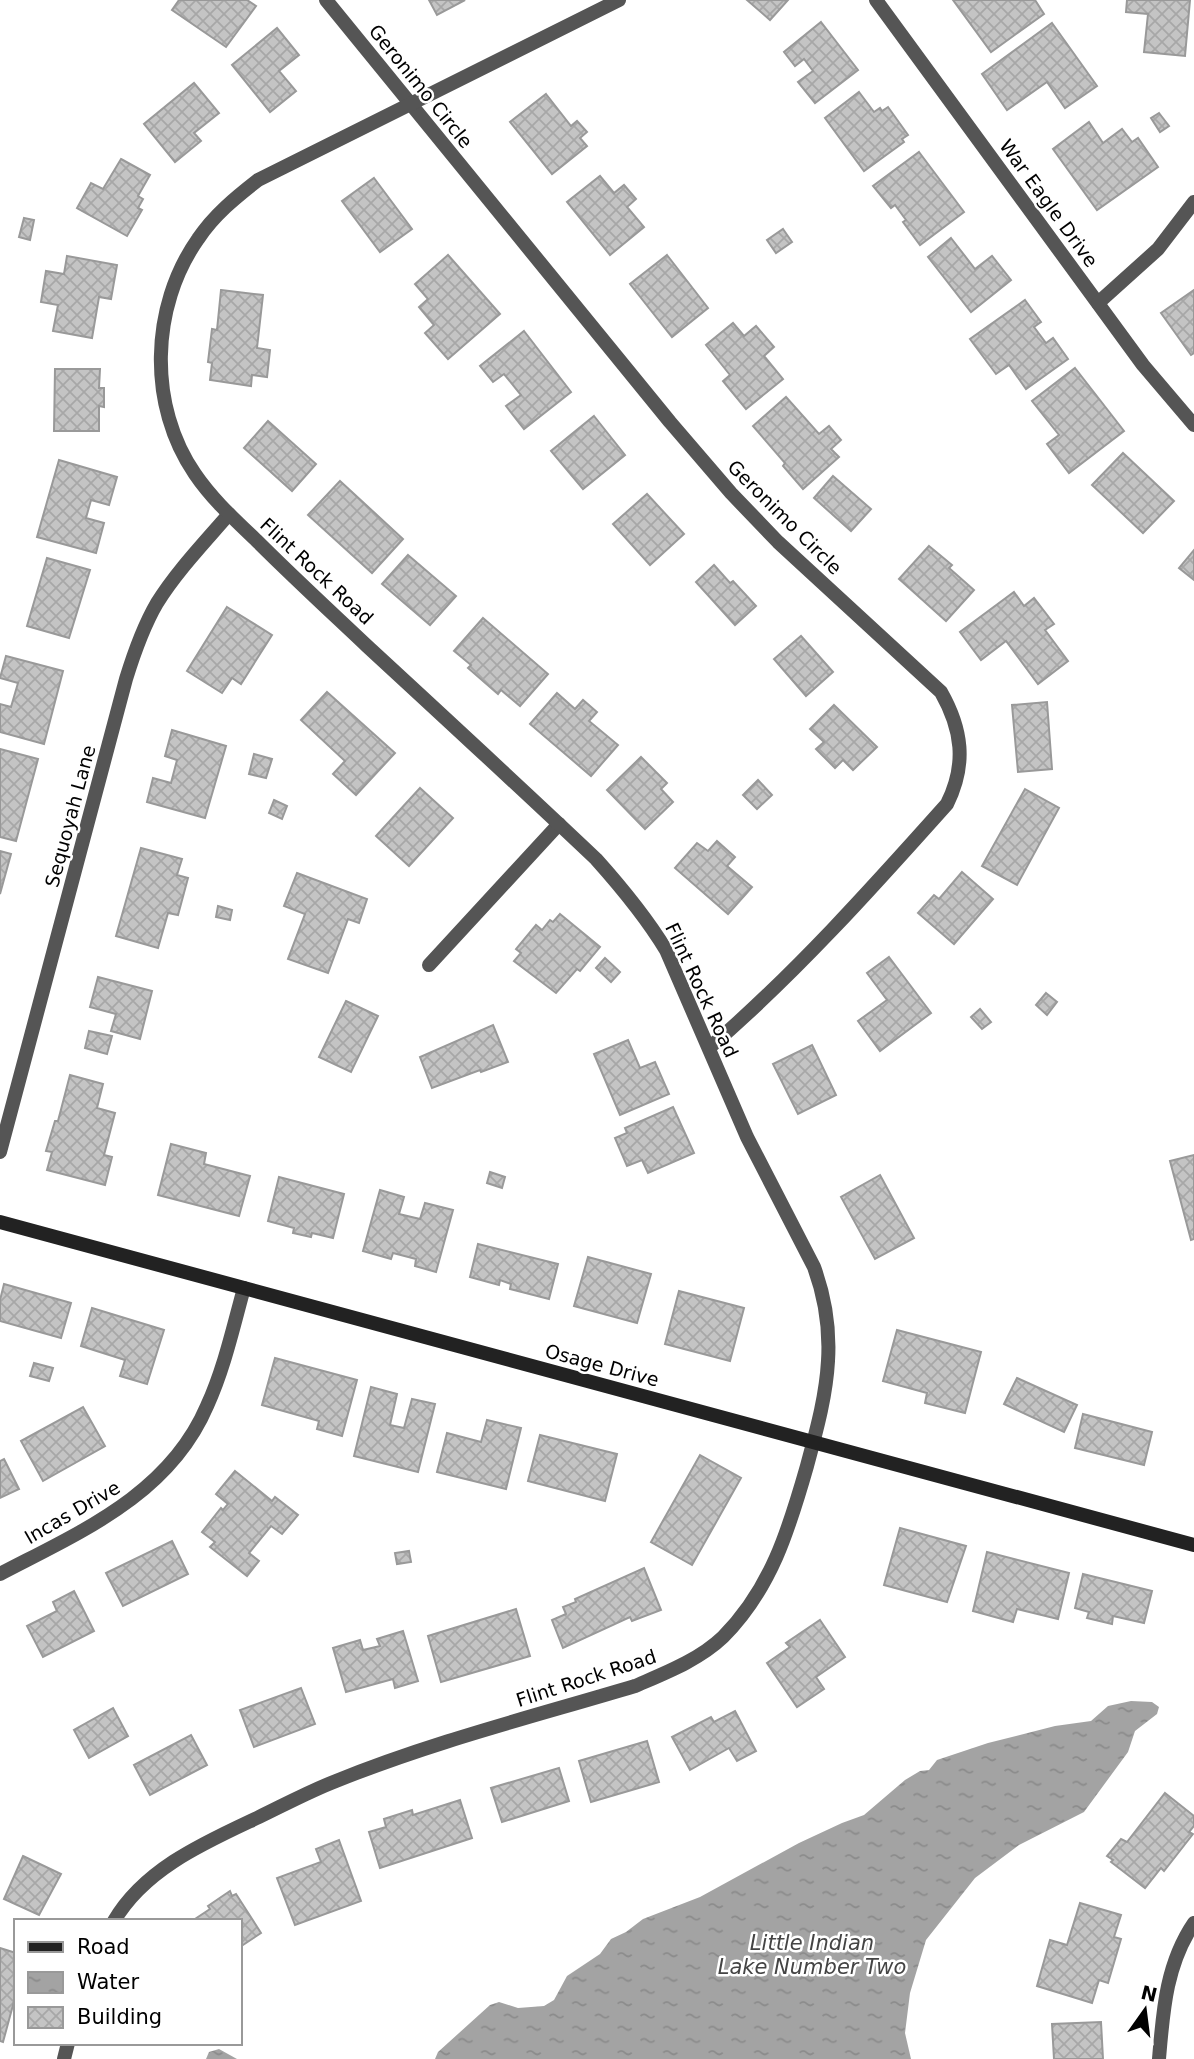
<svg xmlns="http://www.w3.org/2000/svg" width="1194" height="2059" font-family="'DejaVu Sans',sans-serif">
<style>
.water{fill:url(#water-ripples)}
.building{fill:url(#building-cross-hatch);stroke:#999;stroke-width:2}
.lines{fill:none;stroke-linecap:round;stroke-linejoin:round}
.street{stroke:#555;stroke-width:14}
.secondary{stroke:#222;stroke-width:14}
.labels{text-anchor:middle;stroke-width:5;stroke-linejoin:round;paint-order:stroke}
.street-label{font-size:19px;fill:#000;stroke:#fff}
.water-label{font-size:21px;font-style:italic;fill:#444;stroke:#fff}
</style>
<defs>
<pattern id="water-ripples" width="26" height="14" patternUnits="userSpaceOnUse" patternTransform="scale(1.75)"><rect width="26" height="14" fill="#a3a3a3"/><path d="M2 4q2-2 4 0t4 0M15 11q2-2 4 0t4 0" fill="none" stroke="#8b8b8b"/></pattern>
<pattern id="building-cross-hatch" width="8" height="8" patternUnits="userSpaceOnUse" patternTransform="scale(1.75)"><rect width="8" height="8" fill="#c4c4c4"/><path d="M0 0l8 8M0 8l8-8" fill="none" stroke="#a7a7a7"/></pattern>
</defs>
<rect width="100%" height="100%" fill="#fff"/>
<g class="water">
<path d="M1131,1701L1152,1702L1159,1707L1157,1714L1135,1731L1128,1752L1084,1812L1019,1845L975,1878L926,1940L910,1993L905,2033L911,2059H435L438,2052L490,2005L499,2002L518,2008L544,2006L554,2000L567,1976L600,1954L611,1939L626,1932L643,1919L700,1897L799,1843L842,1823L864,1815L905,1780L920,1771L929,1770L937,1760L988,1743L1055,1726L1091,1721L1108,1706Z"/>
<path d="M219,2049L237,2059H206L209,2052Z"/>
</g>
<g class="building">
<path d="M179,0H247L256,6L226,47L172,10Z"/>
<path d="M429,0H465L437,15Z"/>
<path d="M747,0H788L770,20Z"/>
<path d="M953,0H1035L1044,14L991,52Z"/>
<path d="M1127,0H1190L1185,56L1144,52L1148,14L1126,12Z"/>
<path d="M821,22L858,70L815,103L798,82L813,71L804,59L795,66L784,52Z"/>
<path d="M1052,23L1097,86L1065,108L1047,82L1007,110L982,74Z"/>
<path d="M277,28L299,55L279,71L296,91L270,112L232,65Z"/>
<path d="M194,83L219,113L194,133L201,141L175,162L144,124Z"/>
<path d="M859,92L874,112L880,108L882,111L888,107L908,135L902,139L904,142L864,171L825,118Z"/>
<path d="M546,94L571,126L577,121L587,132L580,138L587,146L552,174L510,122Z"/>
<path d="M1159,113L1169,126L1160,132L1151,118Z"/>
<path d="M1089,122L1103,143L1122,129L1132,142L1138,138L1158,167L1097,210L1053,149Z"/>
<path d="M919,152L964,212L920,245L903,222L906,220L895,205L891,208L873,186Z"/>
<path d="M121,159L150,175L138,196L143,199L138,208L142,210L127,236L77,208L91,183L103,189Z"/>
<path d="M600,176L614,193L624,185L636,199L627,207L644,227L610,255L567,202Z"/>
<path d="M374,178L412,229L380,252L342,201Z"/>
<path d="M24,218L34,220L30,240L19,237Z"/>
<path d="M783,229L792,242L776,253L767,240Z"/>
<path d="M951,238L975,269L992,256L1011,280L971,312L928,257Z"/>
<path d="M448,255L500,314L448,359L425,333L434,325L419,307L428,299L415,284Z"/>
<path d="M667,255L708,308L672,337L630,284Z"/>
<path d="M67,256L117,265L111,299L99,297L92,338L53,331L58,305L41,302L46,271L64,274Z"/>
<path d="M221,290L263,295L257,348L270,350L267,377L252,375L251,386L210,380L212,363L208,362L212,329L217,330Z"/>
<path d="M1194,290V353L1191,355L1161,313Z"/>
<path d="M1025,300L1041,322L1034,327L1046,343L1053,338L1068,359L1026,389L1009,365L996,374L970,339Z"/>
<path d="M733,323L744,336L756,326L774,347L764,356L783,379L746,409L723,381L730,375L706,345Z"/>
<path d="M524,331L571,392L524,429L506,406L521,395L504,374L493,382L480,366Z"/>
<path d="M1075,368L1124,431L1069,473L1047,444L1059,435L1032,401Z"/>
<path d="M55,369H100L99,388H104V407L99,406V431H54Z"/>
<path d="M786,397L819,434L829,426L841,440L831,449L839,457L803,489L783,466L785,463L753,426Z"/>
<path d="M594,416L625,455L583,489L551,451Z"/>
<path d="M268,421L316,464L292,491L244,448Z"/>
<path d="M1123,453L1174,501L1143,533L1092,485Z"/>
<path d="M59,460L117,477L109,505L91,500L86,518L104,523L96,553L37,537Z"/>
<path d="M833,476L871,509L851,531L814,498Z"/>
<path d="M340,481L403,539L372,573L308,515Z"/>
<path d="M647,494L684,534L650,565L613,524Z"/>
<path d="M929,546L952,565L949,568L974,590L946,621L899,579Z"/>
<path d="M1194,550V580L1179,568Z"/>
<path d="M408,555L456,596L430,625L382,584Z"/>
<path d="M47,558L90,570L69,638L27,626Z"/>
<path d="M714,565L730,583L733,581L756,606L735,625L696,582Z"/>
<path d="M1014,592L1024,606L1034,598L1054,624L1045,630L1068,661L1038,684L1006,641L981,660L960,632Z"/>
<path d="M227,607L272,635L241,684L232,678L222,693L187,671Z"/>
<path d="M483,618L548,674L520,706L501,690L498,694L468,668L471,665L454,651Z"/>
<path d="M801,636L833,672L806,696L774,659Z"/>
<path d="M6,656L63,671L44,744L0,732V704L11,707L18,683L0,678Z"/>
<path d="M327,692L395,753L356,795L333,774L345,761L301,720Z"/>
<path d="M557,693L575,709L583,700L597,712L589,721L618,745L591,776L530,724Z"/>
<path d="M1047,702L1052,769L1018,772L1012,705Z"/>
<path d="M834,705L877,747L853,770L843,760L835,768L816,749L824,742L810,729Z"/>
<path d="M172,730L226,746L205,818L147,802L153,778L171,783L177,760L165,756Z"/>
<path d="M0,749L38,759L16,841L0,837Z"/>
<path d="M254,754L272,759L266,778L249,774Z"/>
<path d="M641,757L667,783L661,789L673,802L645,829L607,790Z"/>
<path d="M758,780L772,795L757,809L743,795Z"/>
<path d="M420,788L453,818L409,866L376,836Z"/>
<path d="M1025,789L1059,808L1017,885L982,866Z"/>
<path d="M274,800L287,806L282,819L269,813Z"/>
<path d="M717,841L735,857L727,866L752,887L728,914L675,868L697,843L708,851Z"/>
<path d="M141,848L182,859L177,875L188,878L178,915L168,913L158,948L116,936Z"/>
<path d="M0,851L11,854L0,894Z"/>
<path d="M962,872L993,899L954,944L918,913L934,895L939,899Z"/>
<path d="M297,873L367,899L359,923L348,919L328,973L288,959L305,914L284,906Z"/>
<path d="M218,906L232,910L230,920L216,917Z"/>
<path d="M560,914L600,947L580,971L577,969L556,993L514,961L521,953L516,949L536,925L542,930L550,920L553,922Z"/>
<path d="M889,957L931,1013L880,1051L858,1021L887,1000L867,973Z"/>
<path d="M605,958L620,972L611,982L596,968Z"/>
<path d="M98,977L152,991L140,1039L111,1031L116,1014L90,1007Z"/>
<path d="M1046,993L1057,1002L1047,1015L1036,1005Z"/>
<path d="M346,1001L378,1016L351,1072L319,1057Z"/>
<path d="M980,1009L991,1022L982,1029L971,1017Z"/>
<path d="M493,1025L508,1062L481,1072L480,1070L432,1088L420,1057Z"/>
<path d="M89,1031L112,1036L107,1054L85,1048Z"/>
<path d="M628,1040L640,1068L655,1062L669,1094L620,1115L594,1054Z"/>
<path d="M812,1045L836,1095L798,1114L773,1064Z"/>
<path d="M70,1075L103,1084L97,1108L115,1113L104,1155L112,1157L105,1185L47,1170L52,1152L46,1151L55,1121H58Z"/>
<path d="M673,1107L694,1153L648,1173L642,1160L627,1166L615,1138L627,1133L625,1128Z"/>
<path d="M171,1144L206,1153L204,1164L250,1176L239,1216L158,1195Z"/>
<path d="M1194,1155V1239L1191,1240L1170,1161Z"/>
<path d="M490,1172L505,1177L502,1188L487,1183Z"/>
<path d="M880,1175L914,1238L875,1259L841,1197Z"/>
<path d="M279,1177L344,1194L333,1238L312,1233L311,1237L293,1233L294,1228L268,1221Z"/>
<path d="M380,1190L404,1197L399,1214L420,1219L425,1203L453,1210L436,1272L415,1266L416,1259L393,1253L391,1259L363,1251Z"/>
<path d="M478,1244L558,1264L549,1299L510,1289L511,1284L500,1280L499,1285L470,1277Z"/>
<path d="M588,1257L651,1274L637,1323L574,1306Z"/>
<path d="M4,1284L71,1303L61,1338L0,1321V1300Z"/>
<path d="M679,1291L744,1308L730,1361L665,1344Z"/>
<path d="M92,1308L164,1330L147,1384L120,1376L125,1360L81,1346Z"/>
<path d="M897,1330L981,1352L965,1413L925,1403L927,1393L883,1381Z"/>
<path d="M275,1358L357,1380L342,1436L317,1429L319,1421L262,1405Z"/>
<path d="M34,1363L53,1368L49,1381L30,1376Z"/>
<path d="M1017,1378L1077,1405L1064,1432L1004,1404Z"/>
<path d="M371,1387L397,1394L390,1425L404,1428L412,1399L435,1404L418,1472L354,1456Z"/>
<path d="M83,1407L105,1446L43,1481L21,1441Z"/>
<path d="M1083,1414L1152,1432L1144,1465L1075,1448Z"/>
<path d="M487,1420L521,1428L506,1489L437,1472L447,1433L481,1442Z"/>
<path d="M540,1435L617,1454L605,1501L528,1481Z"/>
<path d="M700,1455L741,1478L692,1565L651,1542Z"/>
<path d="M4,1459L19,1489L0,1498V1461Z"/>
<path d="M235,1471L272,1501L275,1497L298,1515L282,1534L271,1526L249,1553L259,1561L247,1576L210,1547L215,1542L202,1532L221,1508L223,1510L228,1504L216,1494Z"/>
<path d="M900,1528L966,1546L947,1602L884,1585Z"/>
<path d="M172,1541L188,1574L123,1606L106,1573Z"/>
<path d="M409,1551L411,1562L397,1564L395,1553Z"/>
<path d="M987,1552L1069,1573L1058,1619L1017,1609L1013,1622L973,1611Z"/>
<path d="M644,1568L661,1610L632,1621L630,1617L563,1648L552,1620L566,1614L563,1607L576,1602L575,1599Z"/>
<path d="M1083,1574L1152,1591L1144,1623L1113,1616L1112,1624L1087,1618L1089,1612L1075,1608Z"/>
<path d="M74,1591L94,1631L43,1657L27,1626L57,1611L53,1602Z"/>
<path d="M516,1609L530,1656L441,1682L428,1636Z"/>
<path d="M820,1620L845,1657L816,1677L824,1689L797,1707L767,1663L790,1647L786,1643Z"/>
<path d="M403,1631L418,1681L395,1688L393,1679L346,1692L333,1648L360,1640L363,1650L380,1646L377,1639Z"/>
<path d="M301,1688L315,1724L254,1747L240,1710Z"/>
<path d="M113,1708L128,1736L89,1758L74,1730Z"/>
<path d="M735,1711L756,1751L737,1761L729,1748L690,1770L672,1737L711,1717L714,1722Z"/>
<path d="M191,1735L207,1765L150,1795L134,1765Z"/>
<path d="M647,1741L659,1782L591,1802L579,1761Z"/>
<path d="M559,1768L569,1801L502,1822L491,1788Z"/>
<path d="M1165,1793L1194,1816V1826L1189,1832L1193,1834L1164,1871L1161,1868L1145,1888L1111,1862L1113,1860L1107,1856L1121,1839L1127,1842Z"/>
<path d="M460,1800L472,1838L380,1868L369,1832L386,1827L384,1819L412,1810L413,1815Z"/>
<path d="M339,1840L361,1901L295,1925L277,1878L321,1862L316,1849Z"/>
<path d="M23,1856L61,1874L39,1915L4,1899Z"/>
<path d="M230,1891L232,1896L236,1894L261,1933L240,1947V1921H192L210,1909L208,1906Z"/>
<path d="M1080,1903L1121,1915L1114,1937L1121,1939L1108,1983L1099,1980L1092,2003L1037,1986L1050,1940L1067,1945Z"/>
<path d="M0,1948L16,1953V1994L3,2042L0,2041Z"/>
<path d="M1101,2022L1103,2059H1054L1052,2024Z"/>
</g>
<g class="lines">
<g class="street">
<path d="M326,0L670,422L731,493L778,542L941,692C962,729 967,764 947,804C872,888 795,974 709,1048"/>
<path d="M876,0L1143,365L1194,425"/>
<path d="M1098,303L1158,249L1194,202"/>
<path d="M429,965L559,824"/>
<path d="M0,1152L126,679C134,653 143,627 157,603C177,571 204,543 229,514"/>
<path d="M0,1574C80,1532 169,1495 207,1406C224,1369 233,1328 244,1288"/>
<path d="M114,1921C145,1868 206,1842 259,1817C284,1805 310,1791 336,1781C432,1742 535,1716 635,1686C665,1673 699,1660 723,1637C771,1589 789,1529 807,1466C816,1432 826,1397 828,1361C830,1329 825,1297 814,1267L747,1137L666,950C646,917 622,888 596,859C520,787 444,717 367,646C330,611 292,576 256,540C234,519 212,499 195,474C148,406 150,307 198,239C214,215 235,198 258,180L619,0"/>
<path d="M64,2059L68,2043"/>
<path d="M1159,2059C1163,2011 1166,1964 1194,1923"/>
</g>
<path class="secondary" d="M0,1222L1194,1545"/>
</g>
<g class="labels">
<g class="street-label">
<text transform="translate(421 86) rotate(51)" y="7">Geronimo Circle</text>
<text transform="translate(1049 203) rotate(54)" y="7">War Eagle Drive</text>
<text transform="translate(785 517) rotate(45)" y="7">Geronimo Circle</text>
<text transform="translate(317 571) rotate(43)" y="7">Flint Rock Road</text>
<text transform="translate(70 816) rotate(-75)" y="7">Sequoyah Lane</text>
<text transform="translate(702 990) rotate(65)" y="7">Flint Rock Road</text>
<text transform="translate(602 1365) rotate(15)" y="7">Osage Drive</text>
<text transform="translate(72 1512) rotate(-30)" y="7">Incas Drive</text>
<text transform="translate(586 1678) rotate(-18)" y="7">Flint Rock Road</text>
</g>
<g class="water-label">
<text x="812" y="1950">Little Indian<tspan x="812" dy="24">Lake Number Two</tspan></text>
</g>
</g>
<rect x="14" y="1919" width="228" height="126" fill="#ffffff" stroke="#999999" stroke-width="2"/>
<rect x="28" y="1942" width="35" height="10" fill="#222222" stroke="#999999" stroke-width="2"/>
<text x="77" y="1954" font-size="21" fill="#000000">Road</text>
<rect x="28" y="1972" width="35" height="21" fill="url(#water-ripples)" stroke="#999999" stroke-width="2"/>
<text x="77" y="1989" font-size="21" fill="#000000">Water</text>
<rect x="28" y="2007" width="35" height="21" fill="url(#building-cross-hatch)" stroke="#999999" stroke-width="2"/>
<text x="77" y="2024" font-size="21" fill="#000000">Building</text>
<g transform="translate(1145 2010) rotate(14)" stroke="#ffffff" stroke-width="5" paint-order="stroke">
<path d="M0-5L12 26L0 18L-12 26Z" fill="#000000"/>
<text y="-10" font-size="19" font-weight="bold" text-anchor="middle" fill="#000000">N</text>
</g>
</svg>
